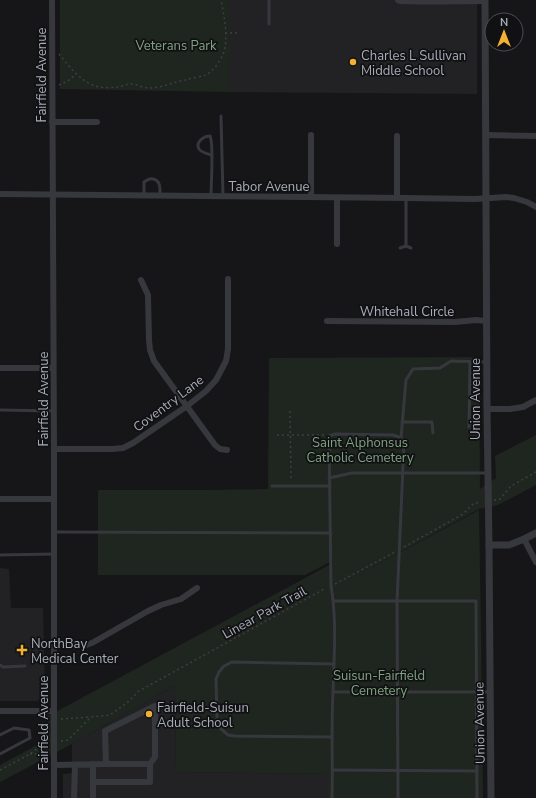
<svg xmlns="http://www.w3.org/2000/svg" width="536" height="798" font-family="'Nunito Sans',sans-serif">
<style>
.built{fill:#222225}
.green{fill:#1e261f}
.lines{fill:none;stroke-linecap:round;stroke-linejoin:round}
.path{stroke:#3d3f44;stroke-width:1.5;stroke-dasharray:2 3;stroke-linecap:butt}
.service{stroke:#37383d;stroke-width:3}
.minor{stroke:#37383d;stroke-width:6}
.tertiary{stroke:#37383d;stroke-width:7}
.poi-dot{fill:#f2b134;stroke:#111113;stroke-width:1.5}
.labels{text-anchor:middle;stroke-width:3.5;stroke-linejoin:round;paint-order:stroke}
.park-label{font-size:13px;fill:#7fa381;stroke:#111113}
.poi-label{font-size:13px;fill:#a8adb8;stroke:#111113;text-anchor:start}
.street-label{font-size:13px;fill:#a8adb8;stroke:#111113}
</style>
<rect width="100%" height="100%" fill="#161618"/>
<g class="built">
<path d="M229,0H477V94L229,92Z"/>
<path d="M0,568L9,569L11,608H43L45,692L38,701H0Z"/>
<path d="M175,685L176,772L328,774V798H63V774L72,773V744Z"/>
</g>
<g class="green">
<path d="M60,0H229V92L60,89Z"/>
<path d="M479,357L480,489L496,478L495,456L536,435V485L498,505L479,509L358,575L479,510L482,697L483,798H328V774L176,772L175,685L72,744L0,782V765L48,739V716L333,563L332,561L305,575H98V490H202L268,489L269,358Z"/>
</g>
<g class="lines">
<g class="path">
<path d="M225,33H237"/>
<path d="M59,54C69,66 79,80 95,86C102,88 112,88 119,87C122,86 125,85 128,84C135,83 142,88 149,88C162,88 173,82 185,80C191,78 200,77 206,75C213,71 220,62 223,54C229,42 224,14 221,0"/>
<path d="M59,85L68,81L76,74"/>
<path d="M290,411L291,481"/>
<path d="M277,435H325"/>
<path d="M494,500L500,499L511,486L536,472"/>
<path d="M404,547L463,514L473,504L480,502"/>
<path d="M335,584L395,552"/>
<path d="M61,719L91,717"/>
<path d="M61,741L68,740L91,717L110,715L127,703L139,691L326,588"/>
<path d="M30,754H47"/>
<path d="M0,770L30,754L47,741"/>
</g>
<g class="service">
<path d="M269,24V0"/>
<path d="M221,116L223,197"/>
<path d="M144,196V182C147,180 150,178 153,179C161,180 160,190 160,196"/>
<path d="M211,196C211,184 214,144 210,136C204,136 195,142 199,149C201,152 208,154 211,155"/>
<path d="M406,198V246L411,248"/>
<path d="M400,248L406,246"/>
<path d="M0,410L54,411"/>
<path d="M402,422H432L433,433"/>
<path d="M469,427L470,362"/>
<path d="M401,438L406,380L413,369L440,368L451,361L487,362"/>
<path d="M329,478L352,473H488"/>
<path d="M272,486H330"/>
<path d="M54,532L331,533"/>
<path d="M0,555L54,554"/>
<path d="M334,601H476L477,798"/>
<path d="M0,665L3,667L25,666"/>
<path d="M333,692H490"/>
<path d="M0,735L14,728L29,730L30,738L0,754"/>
<path d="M331,737L235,736L228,735L220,728L217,719L216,679L219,672L224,666L232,662L334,664"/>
<path d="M333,770L477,771"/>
<path d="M332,798C333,763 331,728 333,693C334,659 337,620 331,586L329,436L335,434L393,435L401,438L404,443L397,602L398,798"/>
</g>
<g class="minor">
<path d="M52,0L54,449V798"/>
<path d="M398,0L400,1C428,2 456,1 485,1"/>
<path d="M52,122H97"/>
<path d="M486,135L536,136"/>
<path d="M397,136V198"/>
<path d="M0,194L406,198L475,199L506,197L514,198L527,202L536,207"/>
<path d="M311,197V135"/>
<path d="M337,198V244"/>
<path d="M141,280L148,295L149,340L150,350L154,361L215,445L220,449L227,450"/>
<path d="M327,321L455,322L476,320L486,321"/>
<path d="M0,368H53"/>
<path d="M487,409H510L523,407L536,400"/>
<path d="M54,449H112L123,448L133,443L187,406L206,391L216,380L226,361L228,349V279"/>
<path d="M0,499H54"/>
<path d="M524,539L536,562"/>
<path d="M54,644L86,645L92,643L148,611L161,605L181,599L197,588"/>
<path d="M0,711H54"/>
<path d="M106,764H150"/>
<path d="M54,765L106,764L105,731L155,706V757L150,764V782H93V764"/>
<path d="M74,798L75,765"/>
<path d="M93,798V782"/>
</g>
<g class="tertiary">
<path d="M485,0L487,409L489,545L491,798"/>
<path d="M489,545H509L524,539L536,533"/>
</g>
</g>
<g class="poi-dot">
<circle cx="353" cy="62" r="4"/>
<path d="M20 644h4v4h4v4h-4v4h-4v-4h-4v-4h4z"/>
<circle cx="149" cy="714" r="4"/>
</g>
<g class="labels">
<g class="park-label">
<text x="176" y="50">Veterans Park</text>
<text x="360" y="447">Saint Alphonsus<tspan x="360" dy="15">Catholic Cemetery</tspan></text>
<text x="379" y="680">Suisun-Fairfield<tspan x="379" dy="15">Cemetery</tspan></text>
</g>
<g class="poi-label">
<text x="361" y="60">Charles L Sullivan<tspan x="361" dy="15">Middle School</tspan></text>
<text x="31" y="648">NorthBay<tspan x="31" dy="15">Medical Center</tspan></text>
<text x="157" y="712">Fairfield-Suisun<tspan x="157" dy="15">Adult School</tspan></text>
</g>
<g class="street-label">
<text transform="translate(41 75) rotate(-90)" y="5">Fairfield Avenue</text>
<text x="269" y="191">Tabor Avenue</text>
<text x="407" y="316">Whitehall Circle</text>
<text transform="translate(43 399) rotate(-90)" y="5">Fairfield Avenue</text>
<text transform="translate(475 399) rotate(-90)" y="5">Union Avenue</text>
<text transform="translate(168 403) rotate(-37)" y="5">Coventry Lane</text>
<text transform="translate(264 612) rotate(-29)" y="5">Linear Park Trail</text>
<text transform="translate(43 723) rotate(-90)" y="5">Fairfield Avenue</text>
<text transform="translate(479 723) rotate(-91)" y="5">Union Avenue</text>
</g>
</g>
<g transform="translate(504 32)"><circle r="19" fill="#111113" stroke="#4d4f55"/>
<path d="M0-3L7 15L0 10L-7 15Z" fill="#f2b134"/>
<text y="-6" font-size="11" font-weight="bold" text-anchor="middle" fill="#a8adb8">N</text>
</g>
</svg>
